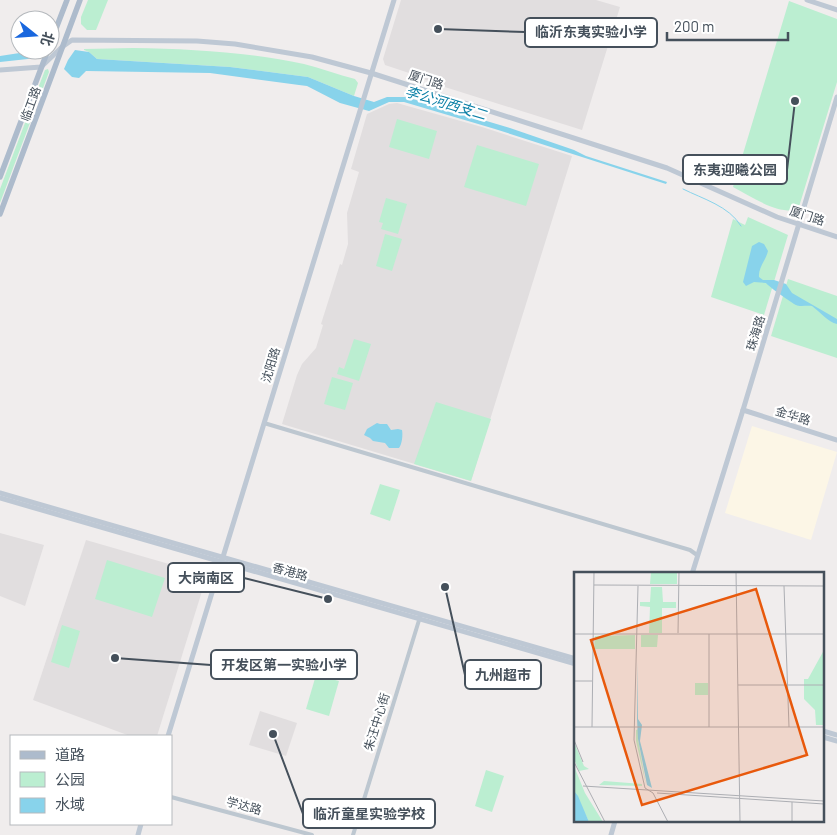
<svg xmlns="http://www.w3.org/2000/svg" width="837" height="835" font-family="Barlow,'Noto Sans SC',sans-serif">
<style>
.commercial{fill:#fcf6e6}
.education{fill:#e1dedf}
.green{fill:#bbeed1}
.water{fill:#88d3eb}
.lines{fill:none;stroke-linecap:round;stroke-linejoin:round}
.stream{stroke:#88d3eb;stroke-width:1}
.street{stroke:#bdc7d0;stroke-width:4}
.secondary{stroke:#bec8d4;stroke-width:5}
.primary{stroke:#adbbcc;stroke-width:5.5}
.labels{text-anchor:middle;stroke-width:4.5;stroke-linejoin:round;paint-order:stroke}
.street-label{font-size:12px;fill:#45505b;stroke:#fff}
.water-label{font-size:14px;font-style:italic;fill:#0c80a7;stroke:#fff}
.inset-road{fill:none;stroke:#acaeb3;stroke-width:1}
.view{fill:#e8590c;fill-opacity:0.15;stroke:#e8590c;stroke-width:2.5}
.inset-edge{fill:none;stroke:#45505b;stroke-width:2.5}
.leader{fill:none;stroke:#45505b;stroke-width:2}
.callout-dot{fill:#45505b;stroke:#fff;stroke-width:2}
.callout{fill:#fff;stroke:#45505b;stroke-width:2}
.callout-label{font-size:14px;text-anchor:middle;font-weight:bold;fill:#45505b}
</style>
<rect width="100%" height="100%" fill="#f0eded"/>
<path class="commercial" d="M752,426L837,452L811,540L725,513Z"/>
<g class="education">
<path d="M401,0H596L620,7L582,130L432,83L418,76L385,65L383,59Z"/>
<path d="M397,103L482,127L572,156L471,481L282,424L297,375L302,364L316,348L323,325L321,324L340,264L342,265L348,244L347,213L359,172L351,169L367,114L389,104Z"/>
<path d="M0,533L44,545L25,606L0,596Z"/>
<path d="M86,540L207,575L157,736H130L33,700Z"/>
<path d="M260,711L297,723L286,756L249,745Z"/>
</g>
<g class="green">
<path d="M88,0H108L96,30H87L81,24V17Z"/>
<path d="M789,1L837,19V82L798,210C776,214 752,197 733,187Z"/>
<path d="M133,48C191,49 248,52 304,64C321,68 338,75 355,79L358,83L354,96L308,77L230,67L97,59L89,52L84,50V49Z"/>
<path d="M48,69L49,72L0,203V189L45,70Z"/>
<path d="M397,119L437,131L429,159L389,147Z"/>
<path d="M477,145L539,164L526,206L464,187Z"/>
<path d="M386,198L407,204L398,234L381,229L383,223L379,222Z"/>
<path d="M748,217L788,235L764,315L711,297L733,219L745,225Z"/>
<path d="M385,234L402,239L392,271L376,266Z"/>
<path d="M788,279L837,296V358L771,336Z"/>
<path d="M354,339L371,344L359,381L337,374L339,367L344,369Z"/>
<path d="M332,377L353,383L345,410L324,404Z"/>
<path d="M436,402L491,419L471,481L414,464Z"/>
<path d="M380,484L400,490L390,521L370,514Z"/>
<path d="M107,560L165,578L152,617L95,599Z"/>
<path d="M62,625L80,631L69,668L51,662Z"/>
<path d="M316,675L339,681L329,716L306,709Z"/>
<path d="M486,770L504,776L492,812L475,806Z"/>
</g>
<g class="water">
<path d="M39,50L37,58L0,62V56Z"/>
<path d="M75,50L89,52L97,59L230,67L308,77L354,96L374,102L387,97H406L510,128L574,150L586,156L667,182L666,184L495,129L404,102H389L369,111L340,103L307,86L299,85L210,73L86,71L79,78L72,77L64,69L68,60Z"/>
<path d="M759,242L764,244L768,251C766,260 758,268 759,277L763,280H774L786,284L792,293L837,319V324C828,322 820,312 812,306C807,305 800,307 796,305C792,303 769,287 766,283L754,282L746,286L743,282L752,246Z"/>
<path d="M377,423L380,424H387L391,430L398,429L402,430C403,435 402,444 399,448H389L385,443L373,441L370,438L364,435L367,429Z"/>
</g>
<g class="lines">
<path class="stream" d="M683,189C703,199 729,206 741,226"/>
<g class="street">
<path d="M264,423L690,550L697,555"/>
<path d="M171,797L312,835"/>
<path d="M353,835L420,617"/>
</g>
<g class="secondary">
<path d="M807,0L837,10"/>
<path d="M0,70L41,67L62,47L72,40L197,41L235,44L312,57L371,73L667,168L777,217L837,237"/>
<path d="M743,410L837,440"/>
<path d="M0,493L576,659"/>
<path d="M0,498L576,664"/>
<path d="M692,574L743,410L837,97"/>
<path d="M823,731L837,735"/>
<path d="M168,736L394,0"/>
<path d="M823,737L837,741"/>
<path d="M138,835L141,824"/>
<path d="M611,835L615,821"/>
</g>
<g class="primary">
<path d="M50,44L67,0"/>
<path d="M0,177L48,50"/>
<path d="M0,214L80,0"/>
</g>
</g>
<g class="labels">
<g class="street-label">
<text transform="translate(426 80) rotate(18)" y="4">厦门路</text>
<text transform="translate(31 104) rotate(-70)" y="4">临工路</text>
<text transform="translate(807 216) rotate(18)" y="4">厦门路</text>
<text transform="translate(756 333) rotate(-73)" y="4">珠海路</text>
<text transform="translate(271 365) rotate(-73)" y="4">沈阳路</text>
<text transform="translate(793 416) rotate(17)" y="4">金华路</text>
<text transform="translate(290 572) rotate(16)" y="4">香港路</text>
<text transform="translate(377 722) rotate(-73)" y="4">朱汪中心街</text>
<text transform="translate(244 806) rotate(15)" y="4">学达路</text>
</g>
<g class="water-label">
<text transform="translate(446 103) rotate(17)" y="5">李公河西支二</text>
</g>
</g>
<g transform="translate(574 572)">
<rect width="250" height="250" fill="#f0eded"/>
<path d="M77,0H103V12H76ZM77,15H88L89,30H102V36H88V61H75L76,35L66,34V30H76ZM61,63V77H20L21,64ZM67,63H84L83,75H67ZM250,78V153H242L241,138L230,127V107H234ZM121,111H134V123H121ZM65,157L64,167L72,213L62,169V158ZM0,170L10,194L15,197L5,199L0,187ZM0,194L11,221L29,250H15L0,219ZM30,209L68,212V214L25,213Z" fill="#bbeed1"/>
<path d="M63,90L64,147L68,153L66,169L78,216L73,213L64,167L63,147ZM0,219L4,224L15,250H0Z" fill="#88d3eb"/>
<path class="inset-road" d="M162,0L166,250M20,13L250,14M64,14L60,168L71,216L79,221L94,250M210,14L215,155M104,61L105,0M0,62H250M135,62V155M0,109H18M164,113H250M0,155H250M18,155L20,0M0,168L9,190M0,190L31,250M9,214L250,229M83,221L250,232M218,230V250"/>
<path class="view" d="M182,17L233,183L68,233L17,68Z"/>
<rect width="250" height="250" class="inset-edge"/>
</g>
<path class="leader" d="M438 29L525 32M795 101L787 170M328 599L244 578M115 658L211 665M445 587L465 675M273 734L303 814"/>
<g class="callout-dot">
<circle cx="438" cy="29" r="5"/>
<circle cx="795" cy="101" r="5"/>
<circle cx="328" cy="599" r="5"/>
<circle cx="115" cy="658" r="5"/>
<circle cx="445" cy="587" r="5"/>
<circle cx="273" cy="734" r="5"/>
</g>
<g class="callout">
<rect x="525" y="18" width="132" height="29" rx="5"/>
<rect x="683" y="155" width="104" height="29" rx="5"/>
<rect x="168" y="563" width="76" height="29" rx="5"/>
<rect x="211" y="650" width="146" height="29" rx="5"/>
<rect x="465" y="660" width="76" height="29" rx="5"/>
<rect x="303" y="799" width="132" height="29" rx="5"/>
</g>
<g class="callout-label">
<text x="591" y="37">临沂东夷实验小学</text>
<text x="735" y="175">东夷迎曦公园</text>
<text x="206" y="583">大岗南区</text>
<text x="284" y="670">开发区第一实验小学</text>
<text x="503" y="680">九州超市</text>
<text x="369" y="819">临沂童星实验学校</text>
</g>
<rect x="10" y="735" width="162" height="90" fill="#ffffff" stroke="#b5b9bd"/>
<rect x="20" y="751" width="25" height="8" fill="#adbbcc" stroke="#b5b9bd"/>
<text x="55" y="760" font-size="15" fill="#45505b">道路</text>
<rect x="20" y="772" width="25" height="15" fill="#bbeed1" stroke="#b5b9bd"/>
<text x="55" y="785" font-size="15" fill="#45505b">公园</text>
<rect x="20" y="798" width="25" height="15" fill="#88d3eb" stroke="#b5b9bd"/>
<text x="55" y="810" font-size="15" fill="#45505b">水域</text>
<g transform="translate(35 35) rotate(107)"><circle r="24" fill="#ffffff" stroke="#b5b9bd"/>
<path d="M0-4L9 19L0 12L-9 19Z" fill="#1967de"/>
<text y="-8" font-size="14" font-weight="bold" text-anchor="middle" fill="#45505b">北</text>
</g>
<path d="M667 32v8h121v-8" fill="none" stroke="#45505b" stroke-width="2.5"/>
<text x="674" y="32" font-size="15" fill="#45505b" stroke="#ffffff" stroke-width="4" paint-order="stroke">200 m</text>
</svg>
